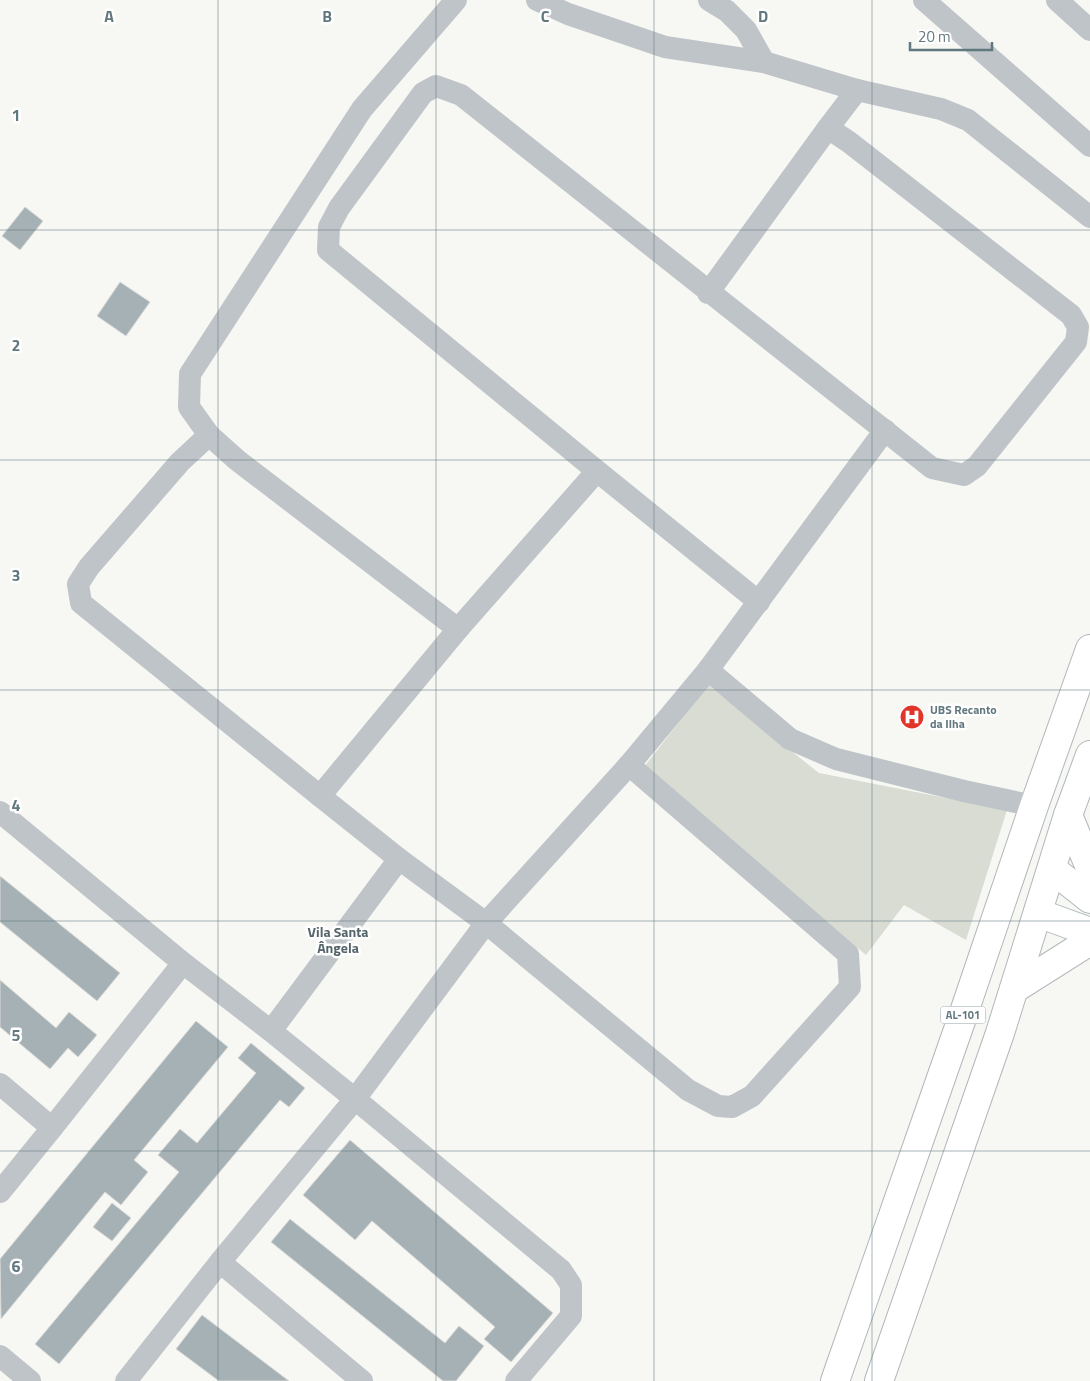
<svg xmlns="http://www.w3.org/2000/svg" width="1090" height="1381" font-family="'Titillium Web',sans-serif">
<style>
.green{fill:#d8dcd3}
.building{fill:#a5b1b4;stroke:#d9d9d7}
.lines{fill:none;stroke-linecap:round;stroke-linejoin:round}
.secondary-casing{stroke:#b0b9bb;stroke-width:30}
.highway-casing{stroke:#b1b7ba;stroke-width:30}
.street{stroke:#bec4c7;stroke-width:22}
.secondary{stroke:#fff;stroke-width:28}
.highway{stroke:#fff;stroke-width:28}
.grid{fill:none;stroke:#62787f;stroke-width:1;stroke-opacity:0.55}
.labels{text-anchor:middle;stroke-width:5;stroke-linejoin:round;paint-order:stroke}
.shield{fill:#fff;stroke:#91a0a5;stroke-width:1}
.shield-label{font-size:11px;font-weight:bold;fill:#62787f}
.poi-label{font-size:12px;font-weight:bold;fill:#62787f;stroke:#fff;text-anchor:start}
.neighbourhood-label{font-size:14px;font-weight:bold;fill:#54646a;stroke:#fff}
.grid-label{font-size:16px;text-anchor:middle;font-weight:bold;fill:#62787f;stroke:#fff;stroke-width:5;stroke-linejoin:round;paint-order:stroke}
</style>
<rect width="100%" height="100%" fill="#f7f7f4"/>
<path class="green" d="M708,685L819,773L1007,810L966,940L904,905L866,955L644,767Z"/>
<g class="building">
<path d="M25,207L43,221L20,250L2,236Z"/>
<path d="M120,282L150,302L126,336L97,316Z"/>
<path d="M0,876L120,973L97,1001L0,922Z"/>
<path d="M0,980L56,1028L69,1012L97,1035L78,1057L68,1048L50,1069L0,1027Z"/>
<path d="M196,1021L228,1047L134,1160L148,1172L121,1205L105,1192L1,1319L0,1259Z"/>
<path d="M251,1043L305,1088L289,1107L280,1100L59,1364L35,1344L179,1172L158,1155L180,1129L197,1143L256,1073L238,1058Z"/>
<path d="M350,1140L553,1313L511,1362L484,1339L495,1327L372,1221L355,1240L303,1195Z"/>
<path d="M112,1203L131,1218L112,1241L93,1227Z"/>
<path d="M290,1219L445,1343L459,1326L484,1346L456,1381H443L271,1242Z"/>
<path d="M202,1315L289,1381H219L176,1349Z"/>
</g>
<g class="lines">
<defs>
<g id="secondary">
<path d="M1052,869L1090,899"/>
<path d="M1038,913L1090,932"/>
</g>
<g id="highway">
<path d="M1068,815L1090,868"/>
<path d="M1014,989L1090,941"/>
<path d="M835,1381L961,1021L1034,806L1090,649"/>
<path d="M879,1381L1000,1033L1068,815L1090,755"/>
</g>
</defs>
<use href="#secondary" class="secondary-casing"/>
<use href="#highway" class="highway-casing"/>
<g class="street">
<path d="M537,0L568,14L665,47L764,62L857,90L941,109L968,120L1090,217"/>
<path d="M709,0L727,11L746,30L764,62"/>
<path d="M924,0L1090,146"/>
<path d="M1057,0L1090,30"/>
<path d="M828,128L857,90"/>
<path d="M708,293L828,128L849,142L1071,315L1078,327L1076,342L977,466L964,475L932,468L461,95L436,86L423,93L339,208L329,227L328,250L597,471L759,602"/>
<path d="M209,435L189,407L190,374L362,109L456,0"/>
<path d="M458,629L237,460L209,435L180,462L89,567L78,584L81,603L320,796L399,859L486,923L688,1090L718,1106L732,1107L752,1096L850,987L848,954L629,765"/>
<path d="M708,670L790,739L836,759L964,791L1034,806"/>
<path d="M320,796L458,629L597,471"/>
<path d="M0,812L183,963L271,1031L355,1099L561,1270L571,1285V1316L516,1381"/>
<path d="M271,1031L399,859"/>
<path d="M0,1084L52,1128"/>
<path d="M0,1192L52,1128L183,963"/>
<path d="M220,1262L362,1381"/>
<path d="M0,1356L30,1381"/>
<path d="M126,1381L220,1262L355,1099L486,923L629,765L708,670L885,430"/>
</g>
<use href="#secondary" class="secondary"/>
<use href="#highway" class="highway"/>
</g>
<path class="grid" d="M218,0V1381M436,0V1381M654,0V1381M872,0V1381M0,230H1090M0,460H1090M0,690H1090M0,921H1090M0,1151H1090"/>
<defs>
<symbol id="hospital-disc" viewBox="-11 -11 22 22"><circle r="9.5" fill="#e2352a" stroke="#fff"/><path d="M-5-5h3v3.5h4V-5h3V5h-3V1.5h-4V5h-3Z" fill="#fff"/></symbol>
</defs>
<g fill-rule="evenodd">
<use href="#hospital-disc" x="898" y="703" width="28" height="28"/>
</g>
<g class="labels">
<rect class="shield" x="940.5" y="1006.5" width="45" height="17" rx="4"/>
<g class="shield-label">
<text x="963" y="1019">AL-101</text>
</g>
<g class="poi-label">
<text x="930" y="714">UBS Recanto<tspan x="930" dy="14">da Ilha</tspan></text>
</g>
<g class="neighbourhood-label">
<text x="338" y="937">Vila Santa<tspan x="338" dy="16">Ângela</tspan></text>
</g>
</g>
<g class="grid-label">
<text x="109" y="22">A</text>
<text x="327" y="22">B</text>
<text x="545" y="22">C</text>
<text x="763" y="22">D</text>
<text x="16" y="121">1</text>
<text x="16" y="351">2</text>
<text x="16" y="581">3</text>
<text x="16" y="811">4</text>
<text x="16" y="1041">5</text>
<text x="16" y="1272">6</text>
</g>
<path d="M910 42v8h82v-8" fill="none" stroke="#62787f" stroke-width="2.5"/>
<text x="918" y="42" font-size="15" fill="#62787f" stroke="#ffffff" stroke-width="4" paint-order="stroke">20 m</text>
</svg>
